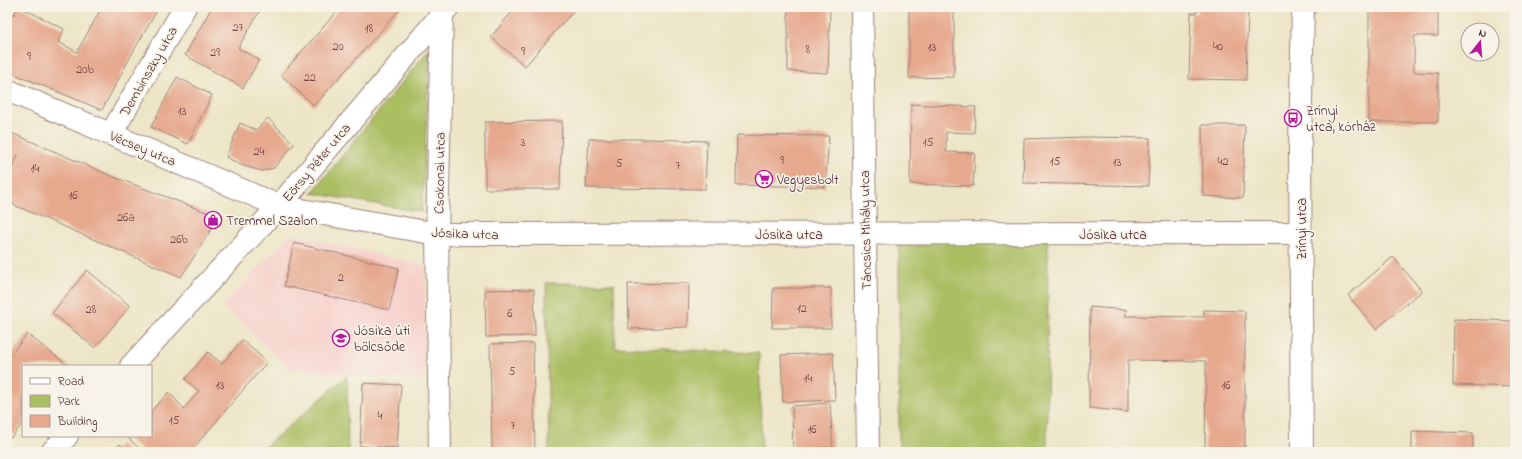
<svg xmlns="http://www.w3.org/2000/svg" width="1522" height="459" font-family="'Indie Flower',sans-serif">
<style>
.built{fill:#f7d0cb}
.green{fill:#aabe62;stroke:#7a6e46}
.building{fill:#e6a98e}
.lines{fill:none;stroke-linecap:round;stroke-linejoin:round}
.minor-casing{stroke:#9b8278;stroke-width:24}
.minor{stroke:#fff;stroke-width:22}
.labels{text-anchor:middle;stroke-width:3.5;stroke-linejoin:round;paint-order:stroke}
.number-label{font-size:12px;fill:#714244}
.street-label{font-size:14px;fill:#4a1f2b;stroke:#f7f3e8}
.poi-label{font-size:14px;fill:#4a1f2b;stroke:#f7f3e8;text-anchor:start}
</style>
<rect width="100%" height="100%" fill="#f7f3e8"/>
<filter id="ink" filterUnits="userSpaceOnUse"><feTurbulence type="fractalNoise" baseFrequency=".025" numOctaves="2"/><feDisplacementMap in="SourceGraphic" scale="8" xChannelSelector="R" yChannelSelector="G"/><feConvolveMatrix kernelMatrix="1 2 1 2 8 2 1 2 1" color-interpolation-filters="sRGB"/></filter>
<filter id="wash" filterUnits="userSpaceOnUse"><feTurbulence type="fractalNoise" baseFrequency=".012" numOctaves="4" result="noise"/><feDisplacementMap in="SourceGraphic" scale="16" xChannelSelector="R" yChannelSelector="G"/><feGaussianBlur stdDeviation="0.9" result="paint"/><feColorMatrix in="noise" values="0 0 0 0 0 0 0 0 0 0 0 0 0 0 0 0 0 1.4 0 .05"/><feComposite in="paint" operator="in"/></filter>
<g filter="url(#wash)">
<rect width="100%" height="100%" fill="#ece5c6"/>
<path class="built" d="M290,234L425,266L424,380L292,370L223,306Z"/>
<g class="green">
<path d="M430,48L422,212L312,193Z"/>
<path d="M1048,239L1047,452H899V241Z"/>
<path d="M546,283L614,284L615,347L759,353L762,452H549Z"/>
<path d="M347,376L348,452H259Z"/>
</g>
<g id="blocks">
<g class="building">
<path d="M17,7H20L64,29L58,42L77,52L102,7H159L133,52L102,110L7,71V11L14,15Z"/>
<path d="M212,7H262L238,48L259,60L243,88L185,55Z"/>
<path d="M341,7H402L314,106L281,75Z"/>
<path d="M516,7H577L525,66L491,37Z"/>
<path d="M788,7H830L828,73L788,71Z"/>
<path d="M909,7H954V77L909,78Z"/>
<path d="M1197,7H1248L1246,80L1189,79L1191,13H1197Z"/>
<path d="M1369,7H1438V36H1414V72L1438,73V122H1369Z"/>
<path d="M177,77L212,95L188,144L151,127Z"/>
<path d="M911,104L976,107L974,133L946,132V152L975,153L973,186L910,184Z"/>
<path d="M268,118L294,144L274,168L262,171L241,165L226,157L240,123L256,130Z"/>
<path d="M562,121L560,189H485V122Z"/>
<path d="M1202,125H1245L1243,198L1203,196Z"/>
<path d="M7,131L109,175L219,217L181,277L7,202V180L18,155L7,177Z"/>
<path d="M737,135L829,136L825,187L736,185Z"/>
<path d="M1087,137L1150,138L1148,186L1023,183L1024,139Z"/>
<path d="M589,139H650L707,141L705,189L586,188Z"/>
<path d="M294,243L399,268L389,310L284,286Z"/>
<path d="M1393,257L1422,291L1376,329L1348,295Z"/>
<path d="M87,270L130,306L95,348L52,313Z"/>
<path d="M689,283L688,327L629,329L628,284Z"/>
<path d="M773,288H831V328H772Z"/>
<path d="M534,289L535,336L486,337L485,290Z"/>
<path d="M1090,307L1127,310L1125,316L1205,317L1203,310L1245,311V452H1205L1206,361L1128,360V412L1089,408Z"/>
<path d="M1454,319L1515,321V387L1453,385Z"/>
<path d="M27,334L69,366H23V423L11,438L7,434V360Z"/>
<path d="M242,340L267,362L190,452H143L127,437L151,436V411L169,392L184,409L199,391L185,379L208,352L222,364Z"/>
<path d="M533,343L535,452H492L490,344Z"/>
<path d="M833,353L835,400L783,402L781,355Z"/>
<path d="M363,383L401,385L397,448L360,446Z"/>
<path d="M830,403L833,452H793L792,406Z"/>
<path d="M1412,431L1473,433V452H1412Z"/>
<path d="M120,444L130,452H113Z"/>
</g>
</g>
</g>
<g filter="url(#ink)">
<use href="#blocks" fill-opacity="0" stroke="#9b8278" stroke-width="1"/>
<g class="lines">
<defs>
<g id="minor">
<path d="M862,7L868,452"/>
<path d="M7,90L279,206L437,234L1301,233"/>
<path d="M111,134L185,7"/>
<path d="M131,366L279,206L448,7"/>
<path d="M52,452L67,436"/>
<path d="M440,452L437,234L442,13"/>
<path d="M1302,452L1300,147L1303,7"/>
</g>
</defs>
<use href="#minor" class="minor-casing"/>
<use href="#minor" class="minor"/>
</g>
</g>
<defs>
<symbol id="bus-ring" viewBox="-11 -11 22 22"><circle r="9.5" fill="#f7f3e8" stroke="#b5179e" stroke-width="1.5"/><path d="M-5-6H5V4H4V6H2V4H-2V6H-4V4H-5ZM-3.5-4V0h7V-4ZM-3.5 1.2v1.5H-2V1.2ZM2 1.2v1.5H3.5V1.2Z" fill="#b5179e"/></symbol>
<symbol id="supermarket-ring" viewBox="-11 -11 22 22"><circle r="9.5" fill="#f7f3e8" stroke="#b5179e" stroke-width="1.5"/><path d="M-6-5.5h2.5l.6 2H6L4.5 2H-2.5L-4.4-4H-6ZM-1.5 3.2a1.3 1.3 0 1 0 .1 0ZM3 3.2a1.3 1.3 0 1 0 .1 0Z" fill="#b5179e"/></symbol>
<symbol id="shop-ring" viewBox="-11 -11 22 22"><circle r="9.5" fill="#f7f3e8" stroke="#b5179e" stroke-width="1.5"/><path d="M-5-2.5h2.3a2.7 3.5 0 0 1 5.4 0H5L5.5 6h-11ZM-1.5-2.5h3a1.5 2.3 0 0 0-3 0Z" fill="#b5179e"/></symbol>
<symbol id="school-ring" viewBox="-11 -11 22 22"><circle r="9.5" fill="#f7f3e8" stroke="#b5179e" stroke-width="1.5"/><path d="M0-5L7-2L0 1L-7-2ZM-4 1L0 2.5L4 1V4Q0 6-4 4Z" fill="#b5179e"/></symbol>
</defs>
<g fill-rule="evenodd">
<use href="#bus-ring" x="1283" y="108" width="20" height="20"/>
<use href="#supermarket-ring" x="754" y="169" width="20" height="20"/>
<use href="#shop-ring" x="203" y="210" width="20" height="20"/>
<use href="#school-ring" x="331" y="328" width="20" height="20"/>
</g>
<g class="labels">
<g class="number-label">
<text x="238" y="31">27</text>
<text x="369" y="32">18</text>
<text x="338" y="50">20</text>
<text x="1218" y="50">40</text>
<text x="932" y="51">13</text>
<text x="808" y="53">8</text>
<text x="523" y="55">9</text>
<text x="215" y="56">29</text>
<text x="29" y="60">9</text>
<text x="85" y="73">20b</text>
<text x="310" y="81">22</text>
<text x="182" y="115">13</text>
<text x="523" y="146">3</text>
<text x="928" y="146">15</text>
<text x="259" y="155">24</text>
<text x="782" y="164">9</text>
<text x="1055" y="165">15</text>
<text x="1223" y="165">42</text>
<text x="1117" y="166">13</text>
<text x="619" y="167">5</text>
<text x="678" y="169">7</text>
<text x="35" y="172">14</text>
<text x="73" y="199">16</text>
<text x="126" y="221">26a</text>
<text x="179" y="243">26b</text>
<text x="341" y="281">2</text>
<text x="802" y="312">12</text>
<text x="91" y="313">28</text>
<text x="510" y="317">6</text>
<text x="512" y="375">5</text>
<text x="808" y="382">14</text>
<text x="220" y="389">13</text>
<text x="1226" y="389">16</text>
<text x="380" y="419">4</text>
<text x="174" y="424">15</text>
<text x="513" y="429">7</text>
<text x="812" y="433">16</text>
</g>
<g class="street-label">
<text transform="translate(148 71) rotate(-60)" y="5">Dembinszky utca</text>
<text transform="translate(143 148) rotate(23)" y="5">Vécsey utca</text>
<text transform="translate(316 162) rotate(-50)" y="5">Eörsy Péter utca</text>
<text transform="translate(439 173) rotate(-89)" y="5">Csokonai utca</text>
<text transform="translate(1301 229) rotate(-90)" y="5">Zrínyi utca</text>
<text transform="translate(865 230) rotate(-91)" y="5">Táncsics Mihály utca</text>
<text transform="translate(465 233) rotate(2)" y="5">Jósika utca</text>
<text x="789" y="239">Jósika utca</text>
<text x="1113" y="239">Jósika utca</text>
</g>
<g class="poi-label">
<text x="1306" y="115">Zrínyi<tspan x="1306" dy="16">utca, kórház</tspan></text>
<text x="777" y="184">Vegyesbolt</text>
<text x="226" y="225">Tremmel Szalon</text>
<text x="354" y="335">Jósika úti<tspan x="354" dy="16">bölcsőde</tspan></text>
</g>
</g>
<rect width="1522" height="459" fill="none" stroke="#f7f3e8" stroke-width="24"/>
<rect x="22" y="365" width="130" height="72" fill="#f7f3e8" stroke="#b29e9c"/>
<rect x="30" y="378" width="20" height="6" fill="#ffffff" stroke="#b29e9c"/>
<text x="58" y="385" font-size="12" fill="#4a1f2b">Road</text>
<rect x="30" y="395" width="20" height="12" fill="#aabe62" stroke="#b29e9c"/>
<text x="58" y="405" font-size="12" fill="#4a1f2b">Park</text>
<rect x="30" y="415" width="20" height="12" fill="#e6a98e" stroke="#b29e9c"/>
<text x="58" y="425" font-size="12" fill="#4a1f2b">Building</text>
<g transform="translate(1480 42) rotate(17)"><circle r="19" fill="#f7f3e8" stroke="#b29e9c"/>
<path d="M0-3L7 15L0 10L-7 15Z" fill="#b5179e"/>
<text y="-6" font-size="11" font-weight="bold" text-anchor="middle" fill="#4a1f2b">N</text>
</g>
</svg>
